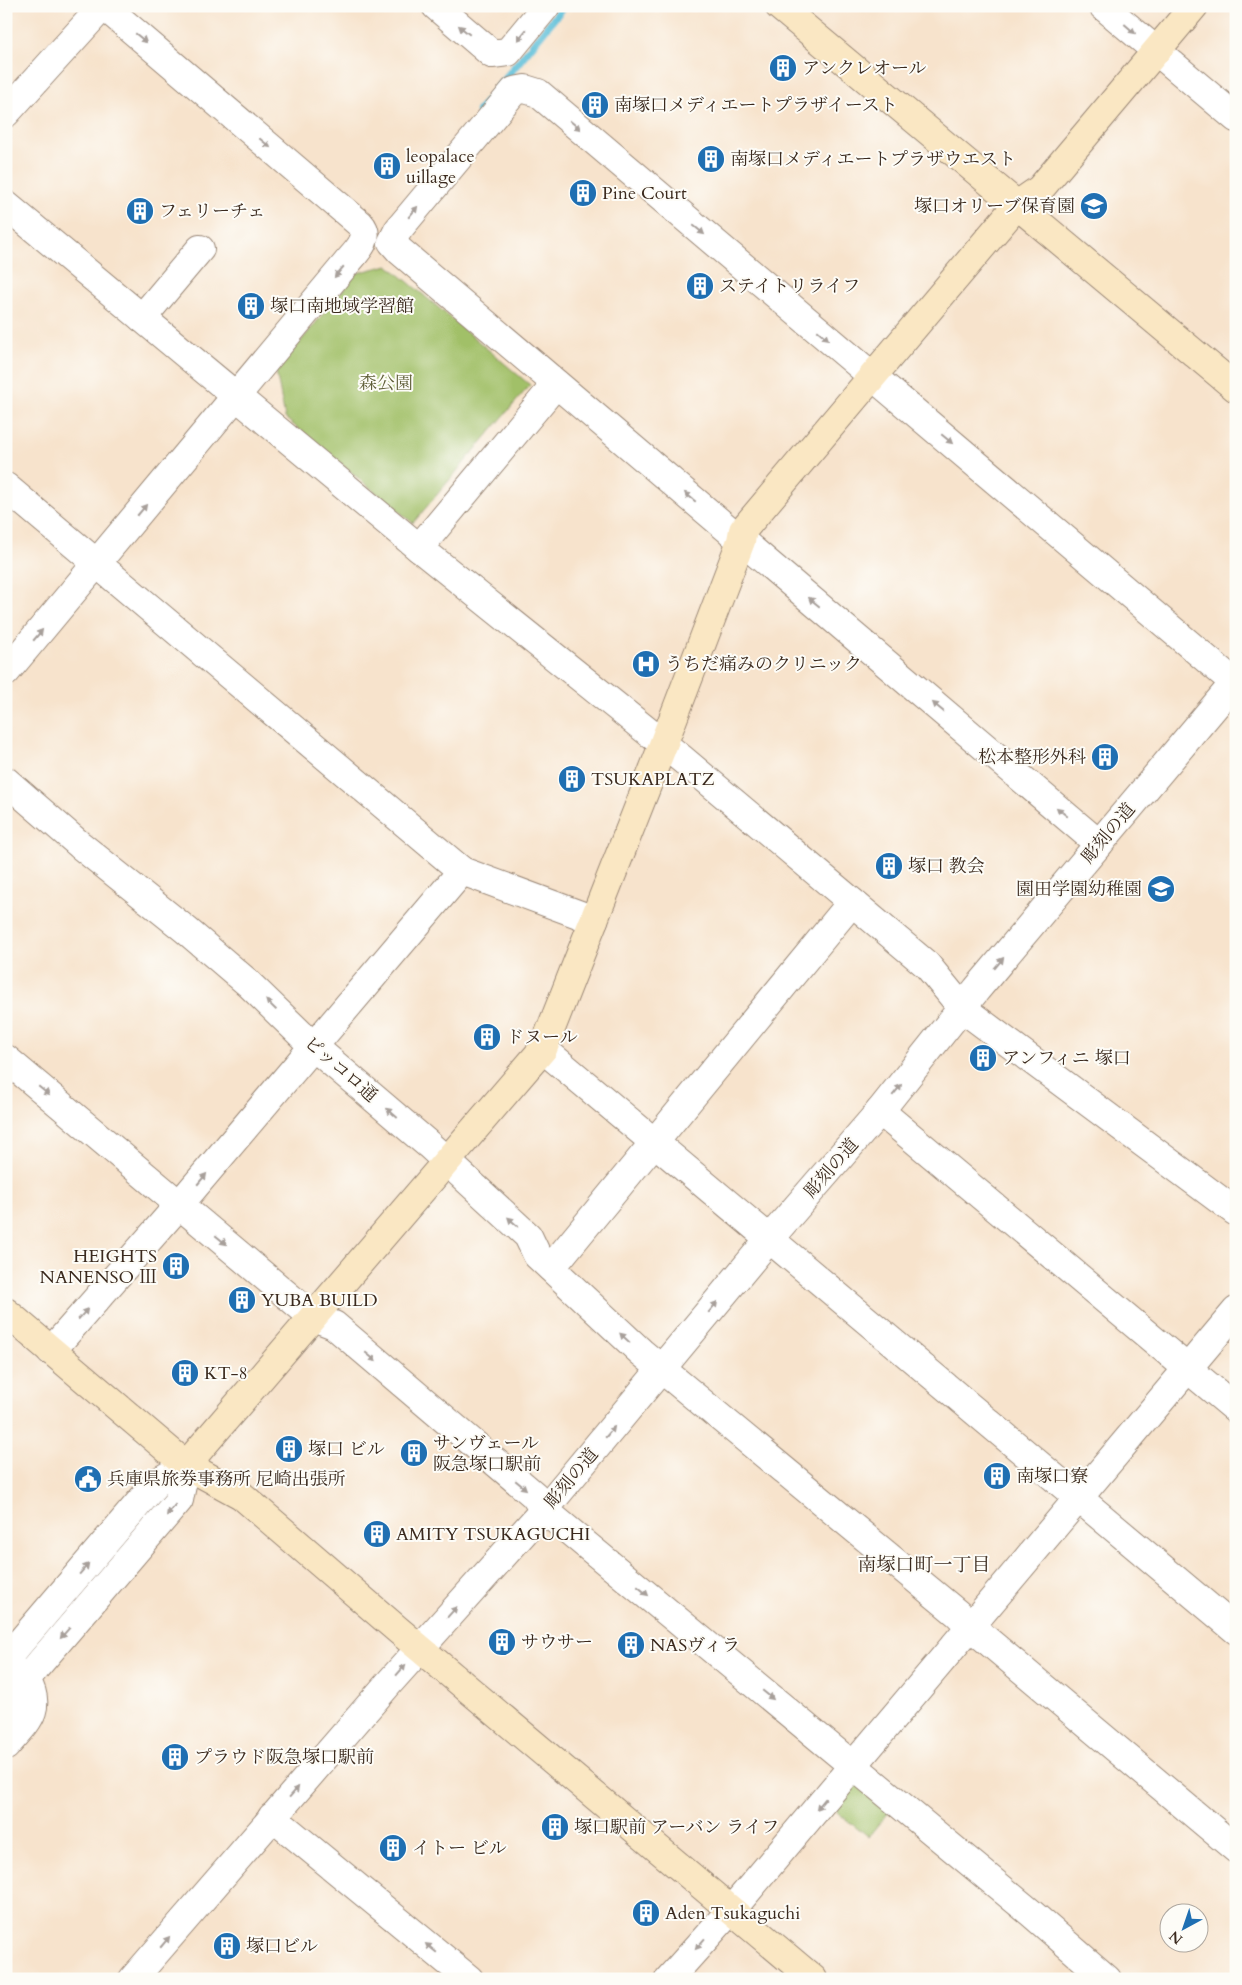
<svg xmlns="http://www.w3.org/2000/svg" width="1242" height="1985" font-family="Cardo,'Noto Serif JP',serif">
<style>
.green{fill:#a1c068;stroke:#6e7543}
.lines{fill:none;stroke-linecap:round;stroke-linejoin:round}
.stream{stroke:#5abed8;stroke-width:8}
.street-casing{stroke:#998675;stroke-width:30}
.secondary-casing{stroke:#998675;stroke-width:30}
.street{stroke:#fff;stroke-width:28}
.secondary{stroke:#fae7c3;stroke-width:28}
.oneway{fill:#a79f9a}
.labels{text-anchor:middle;stroke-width:4;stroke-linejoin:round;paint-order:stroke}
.poi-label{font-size:18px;fill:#3b2a1e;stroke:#fdfcf7;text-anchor:start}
.park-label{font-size:18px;fill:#5f5e38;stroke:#fdfcf7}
.street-label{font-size:18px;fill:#3b2a1e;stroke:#fdfcf7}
.neighbourhood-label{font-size:19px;fill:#3b2a1e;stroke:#fdfcf7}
</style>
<rect width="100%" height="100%" fill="#fdfcf7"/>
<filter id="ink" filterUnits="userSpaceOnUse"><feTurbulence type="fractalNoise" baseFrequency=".02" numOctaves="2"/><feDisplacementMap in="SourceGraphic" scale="10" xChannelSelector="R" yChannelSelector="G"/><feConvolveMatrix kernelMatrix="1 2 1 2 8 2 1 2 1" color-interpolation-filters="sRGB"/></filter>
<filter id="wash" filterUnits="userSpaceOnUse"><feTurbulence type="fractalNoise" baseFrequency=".0096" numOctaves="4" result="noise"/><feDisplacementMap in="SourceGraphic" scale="20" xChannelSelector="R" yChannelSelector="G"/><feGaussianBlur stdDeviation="1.12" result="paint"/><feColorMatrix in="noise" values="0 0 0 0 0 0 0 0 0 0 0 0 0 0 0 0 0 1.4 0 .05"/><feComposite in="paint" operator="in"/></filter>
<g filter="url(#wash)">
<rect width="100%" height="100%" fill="#f7e3cc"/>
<g class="green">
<path d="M388,265L530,385L413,523L285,418L276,371L357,273Z"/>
<path d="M850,1785H859L889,1811L868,1837L832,1808Z"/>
</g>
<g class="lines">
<path class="stream" d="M479,111L564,6"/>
</g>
</g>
<g filter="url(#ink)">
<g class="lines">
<defs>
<g id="street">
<path d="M436,6L492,54L508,52L546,6"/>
<path d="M1103,6L1236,118"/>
<path d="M6,113L103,6"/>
<path d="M6,205L419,548L682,759L927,965L963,1009L1236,1212"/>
<path d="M142,318L200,249"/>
<path d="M6,487L462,871L594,920"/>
<path d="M419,548L556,384"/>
<path d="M6,672L346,264C355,253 373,238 360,224L104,6"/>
<path d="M6,781L80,845L186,930L248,983L314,1047L429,1145L528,1236L537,1255L641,1352L958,1614L970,1626L1236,1849"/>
<path d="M1099,844L400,251L392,242L398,230L514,91L525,89L538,93L1236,684"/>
<path d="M543,1049L1236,1630"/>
<path d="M6,1059L313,1317L334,1325L534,1495L544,1510L1031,1913L1107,1979"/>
<path d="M880,1111L1236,1409"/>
<path d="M551,1268L852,902"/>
<path d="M51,1351L179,1205L462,871"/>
<path d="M6,1659L156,1483L186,1465"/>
<path d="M6,1705L26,1679L13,1669"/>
<path d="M6,1746C26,1722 44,1711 26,1679L179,1500L186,1465"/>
<path d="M272,1817L469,1979"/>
<path d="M133,1979L389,1683L544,1510L770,1238L880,1111L977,989L1236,681"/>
<path d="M669,1979L739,1901L1236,1311"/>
</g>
<g id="secondary">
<path d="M779,6L1236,388"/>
<path d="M6,1312L186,1465L241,1495L398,1630L813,1979"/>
<path d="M186,1465L543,1049L663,745L741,541L743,530L1017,205L1040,189L1194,6"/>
</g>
</defs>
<use href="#street" class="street-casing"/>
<use href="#secondary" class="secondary-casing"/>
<use href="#street" class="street"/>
<use href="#secondary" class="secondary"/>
</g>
<defs><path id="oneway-solid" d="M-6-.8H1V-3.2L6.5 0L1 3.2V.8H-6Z" transform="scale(1.25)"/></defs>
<g class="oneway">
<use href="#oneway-solid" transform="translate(1130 29) rotate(41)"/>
<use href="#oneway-solid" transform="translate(464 30) rotate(-140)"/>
<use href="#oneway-solid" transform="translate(522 35) rotate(130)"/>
<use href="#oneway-solid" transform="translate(141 38) rotate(40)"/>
<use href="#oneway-solid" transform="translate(575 125) rotate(40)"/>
<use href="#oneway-solid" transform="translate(265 143) rotate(40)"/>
<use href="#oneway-solid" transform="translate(413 212) rotate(-50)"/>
<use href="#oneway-solid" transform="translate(699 230) rotate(40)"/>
<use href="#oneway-solid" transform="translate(339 272) rotate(130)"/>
<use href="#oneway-solid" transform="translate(823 335) rotate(40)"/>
<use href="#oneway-solid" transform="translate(947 439) rotate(40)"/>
<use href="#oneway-solid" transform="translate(690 497) rotate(-140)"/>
<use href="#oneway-solid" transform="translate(142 510) rotate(-50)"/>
<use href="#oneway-solid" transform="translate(814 602) rotate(-140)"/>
<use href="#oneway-solid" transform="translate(38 635) rotate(-50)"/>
<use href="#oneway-solid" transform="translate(938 707) rotate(-140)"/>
<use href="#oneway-solid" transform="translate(1062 812) rotate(-140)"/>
<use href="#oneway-solid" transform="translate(999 963) rotate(-50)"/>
<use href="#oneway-solid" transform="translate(271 1005) rotate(-136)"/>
<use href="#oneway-solid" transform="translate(897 1090) rotate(-51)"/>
<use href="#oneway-solid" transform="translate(44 1091) rotate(40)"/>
<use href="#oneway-solid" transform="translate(392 1113) rotate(-139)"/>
<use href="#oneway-solid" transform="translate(202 1179) rotate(-50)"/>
<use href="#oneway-solid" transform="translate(513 1222) rotate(-138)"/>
<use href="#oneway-solid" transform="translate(221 1240) rotate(40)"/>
<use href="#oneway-solid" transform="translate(713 1307) rotate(-51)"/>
<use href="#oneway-solid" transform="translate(83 1314) rotate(-49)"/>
<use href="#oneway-solid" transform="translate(625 1338) rotate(-137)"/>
<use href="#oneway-solid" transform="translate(371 1357) rotate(40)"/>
<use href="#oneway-solid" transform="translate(610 1432) rotate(-50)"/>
<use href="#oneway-solid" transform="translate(521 1485) rotate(40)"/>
<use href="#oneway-solid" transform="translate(171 1510) rotate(128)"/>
<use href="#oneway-solid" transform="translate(84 1569) rotate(-49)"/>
<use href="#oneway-solid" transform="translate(643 1591) rotate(40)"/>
<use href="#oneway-solid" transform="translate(452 1612) rotate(-48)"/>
<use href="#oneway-solid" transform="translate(65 1633) rotate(131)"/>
<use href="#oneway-solid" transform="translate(401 1670) rotate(-49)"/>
<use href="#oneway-solid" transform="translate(768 1695) rotate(40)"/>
<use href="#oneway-solid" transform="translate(294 1792) rotate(-49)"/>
<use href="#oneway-solid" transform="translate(821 1804) rotate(130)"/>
<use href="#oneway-solid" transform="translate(165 1942) rotate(-50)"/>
<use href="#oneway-solid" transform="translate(700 1944) rotate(131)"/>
<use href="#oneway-solid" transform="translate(431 1948) rotate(-141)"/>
</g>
</g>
<defs>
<symbol id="building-disc" viewBox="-11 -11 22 22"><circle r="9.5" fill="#1f6fb2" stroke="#fdfcf7"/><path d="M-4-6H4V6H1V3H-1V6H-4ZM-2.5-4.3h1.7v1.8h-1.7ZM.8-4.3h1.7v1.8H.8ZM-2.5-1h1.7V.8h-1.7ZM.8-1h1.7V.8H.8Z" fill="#fff"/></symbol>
<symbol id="school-disc" viewBox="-11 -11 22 22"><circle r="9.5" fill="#1f6fb2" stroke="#fdfcf7"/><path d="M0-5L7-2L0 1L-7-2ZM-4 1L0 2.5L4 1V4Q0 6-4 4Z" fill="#fff"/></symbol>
<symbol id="hospital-disc" viewBox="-11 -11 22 22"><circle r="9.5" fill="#1f6fb2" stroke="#fdfcf7"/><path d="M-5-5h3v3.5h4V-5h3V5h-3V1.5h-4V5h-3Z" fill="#fff"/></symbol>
<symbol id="civic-disc" viewBox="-11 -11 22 22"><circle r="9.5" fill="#1f6fb2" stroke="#fdfcf7"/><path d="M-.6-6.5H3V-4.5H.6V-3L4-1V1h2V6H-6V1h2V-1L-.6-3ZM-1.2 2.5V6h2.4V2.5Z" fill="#fff"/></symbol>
</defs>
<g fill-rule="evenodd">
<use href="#building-disc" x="767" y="52" width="32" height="32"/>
<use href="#building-disc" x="579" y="89" width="32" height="32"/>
<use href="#building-disc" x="695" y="143" width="32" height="32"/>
<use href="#building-disc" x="371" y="150" width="32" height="32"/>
<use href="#building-disc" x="567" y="177" width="32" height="32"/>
<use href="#school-disc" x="1078" y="190" width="32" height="32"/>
<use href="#building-disc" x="124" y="195" width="32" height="32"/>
<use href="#building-disc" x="684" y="270" width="32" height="32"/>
<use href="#building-disc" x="235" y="290" width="32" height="32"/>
<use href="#hospital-disc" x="630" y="648" width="32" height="32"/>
<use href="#building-disc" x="1089" y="741" width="32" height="32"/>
<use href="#building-disc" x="556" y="763" width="32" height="32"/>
<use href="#building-disc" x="873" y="850" width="32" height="32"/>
<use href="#school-disc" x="1145" y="873" width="32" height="32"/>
<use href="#building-disc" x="471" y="1021" width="32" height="32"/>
<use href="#building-disc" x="967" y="1042" width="32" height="32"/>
<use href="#building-disc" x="160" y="1250" width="32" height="32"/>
<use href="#building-disc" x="226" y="1284" width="32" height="32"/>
<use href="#building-disc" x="169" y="1357" width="32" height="32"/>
<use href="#building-disc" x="273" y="1433" width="32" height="32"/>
<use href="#building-disc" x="398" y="1437" width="32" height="32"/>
<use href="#building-disc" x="981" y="1460" width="32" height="32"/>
<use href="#civic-disc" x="72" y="1463" width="32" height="32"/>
<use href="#building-disc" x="361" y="1518" width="32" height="32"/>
<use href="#building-disc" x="486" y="1626" width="32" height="32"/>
<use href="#building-disc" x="615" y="1629" width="32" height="32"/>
<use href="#building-disc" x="159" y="1741" width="32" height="32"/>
<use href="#building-disc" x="539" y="1811" width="32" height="32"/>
<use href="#building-disc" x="377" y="1832" width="32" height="32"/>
<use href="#building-disc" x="630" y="1897" width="32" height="32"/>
<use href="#building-disc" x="211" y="1930" width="32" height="32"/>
</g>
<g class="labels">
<g class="poi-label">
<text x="802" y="74">アンクレオール</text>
<text x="614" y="111">南塚口メディエートプラザイースト</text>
<text x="406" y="162">leopalace<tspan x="406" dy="21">uillage</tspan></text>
<text x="730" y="165">南塚口メディエートプラザウエスト</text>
<text x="602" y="199">Pine Court</text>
<text x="1075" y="212" text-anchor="end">塚口オリーブ保育園</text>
<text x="159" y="217">フェリーチェ</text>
<text x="719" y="292">ステイトリライフ</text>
<text x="270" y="312">塚口南地域学習館</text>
<text x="665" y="670">うちだ痛みのクリニック</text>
<text x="1086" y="763" text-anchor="end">松本整形外科</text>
<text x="591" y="785">TSUKAPLATZ</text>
<text x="908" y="872">塚口 教会</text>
<text x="1142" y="895" text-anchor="end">園田学園幼稚園</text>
<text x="506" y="1043">ドヌール</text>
<text x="1002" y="1064">アンフィニ 塚口</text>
<text x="157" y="1262" text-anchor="end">HEIGHTS<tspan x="157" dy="21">NANENSO Ⅲ</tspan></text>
<text x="261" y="1306">YUBA BUILD</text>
<text x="204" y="1379">KT-8</text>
<text x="433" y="1449">サンヴェール<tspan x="433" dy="21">阪急塚口駅前</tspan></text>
<text x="308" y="1455">塚口 ビル</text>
<text x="1016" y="1482">南塚口寮</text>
<text x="107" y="1485">兵庫県旅券事務所 尼崎出張所</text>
<text x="396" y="1540">AMITY TSUKAGUCHI</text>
<text x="521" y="1648">サウサー</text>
<text x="650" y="1651">NASヴィラ</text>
<text x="194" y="1763">プラウド阪急塚口駅前</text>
<text x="574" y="1833">塚口駅前 アーバン ライフ</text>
<text x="412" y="1854">イトー ビル</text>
<text x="665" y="1919">Aden Tsukaguchi</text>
<text x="246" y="1952">塚口ビル</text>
</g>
<g class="park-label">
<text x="386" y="389">森公園</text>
</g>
<g class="street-label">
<text transform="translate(1108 833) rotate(-50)" y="6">彫刻の道</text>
<text transform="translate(341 1069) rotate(41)" y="6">ピッコロ通</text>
<text transform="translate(831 1168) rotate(-49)" y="6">彫刻の道</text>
<text transform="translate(571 1478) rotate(-50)" y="6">彫刻の道</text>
</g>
<g class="neighbourhood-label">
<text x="924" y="1571">南塚口町一丁目</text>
</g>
</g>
<rect width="1242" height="1985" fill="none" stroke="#fdfcf7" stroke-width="25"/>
<g transform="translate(1184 1928) rotate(220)"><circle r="24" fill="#fdfcf7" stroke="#afa8a0"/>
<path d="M0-4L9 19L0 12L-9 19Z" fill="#1f6fb2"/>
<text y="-8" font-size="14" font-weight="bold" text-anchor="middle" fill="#3b2a1e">N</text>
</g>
</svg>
